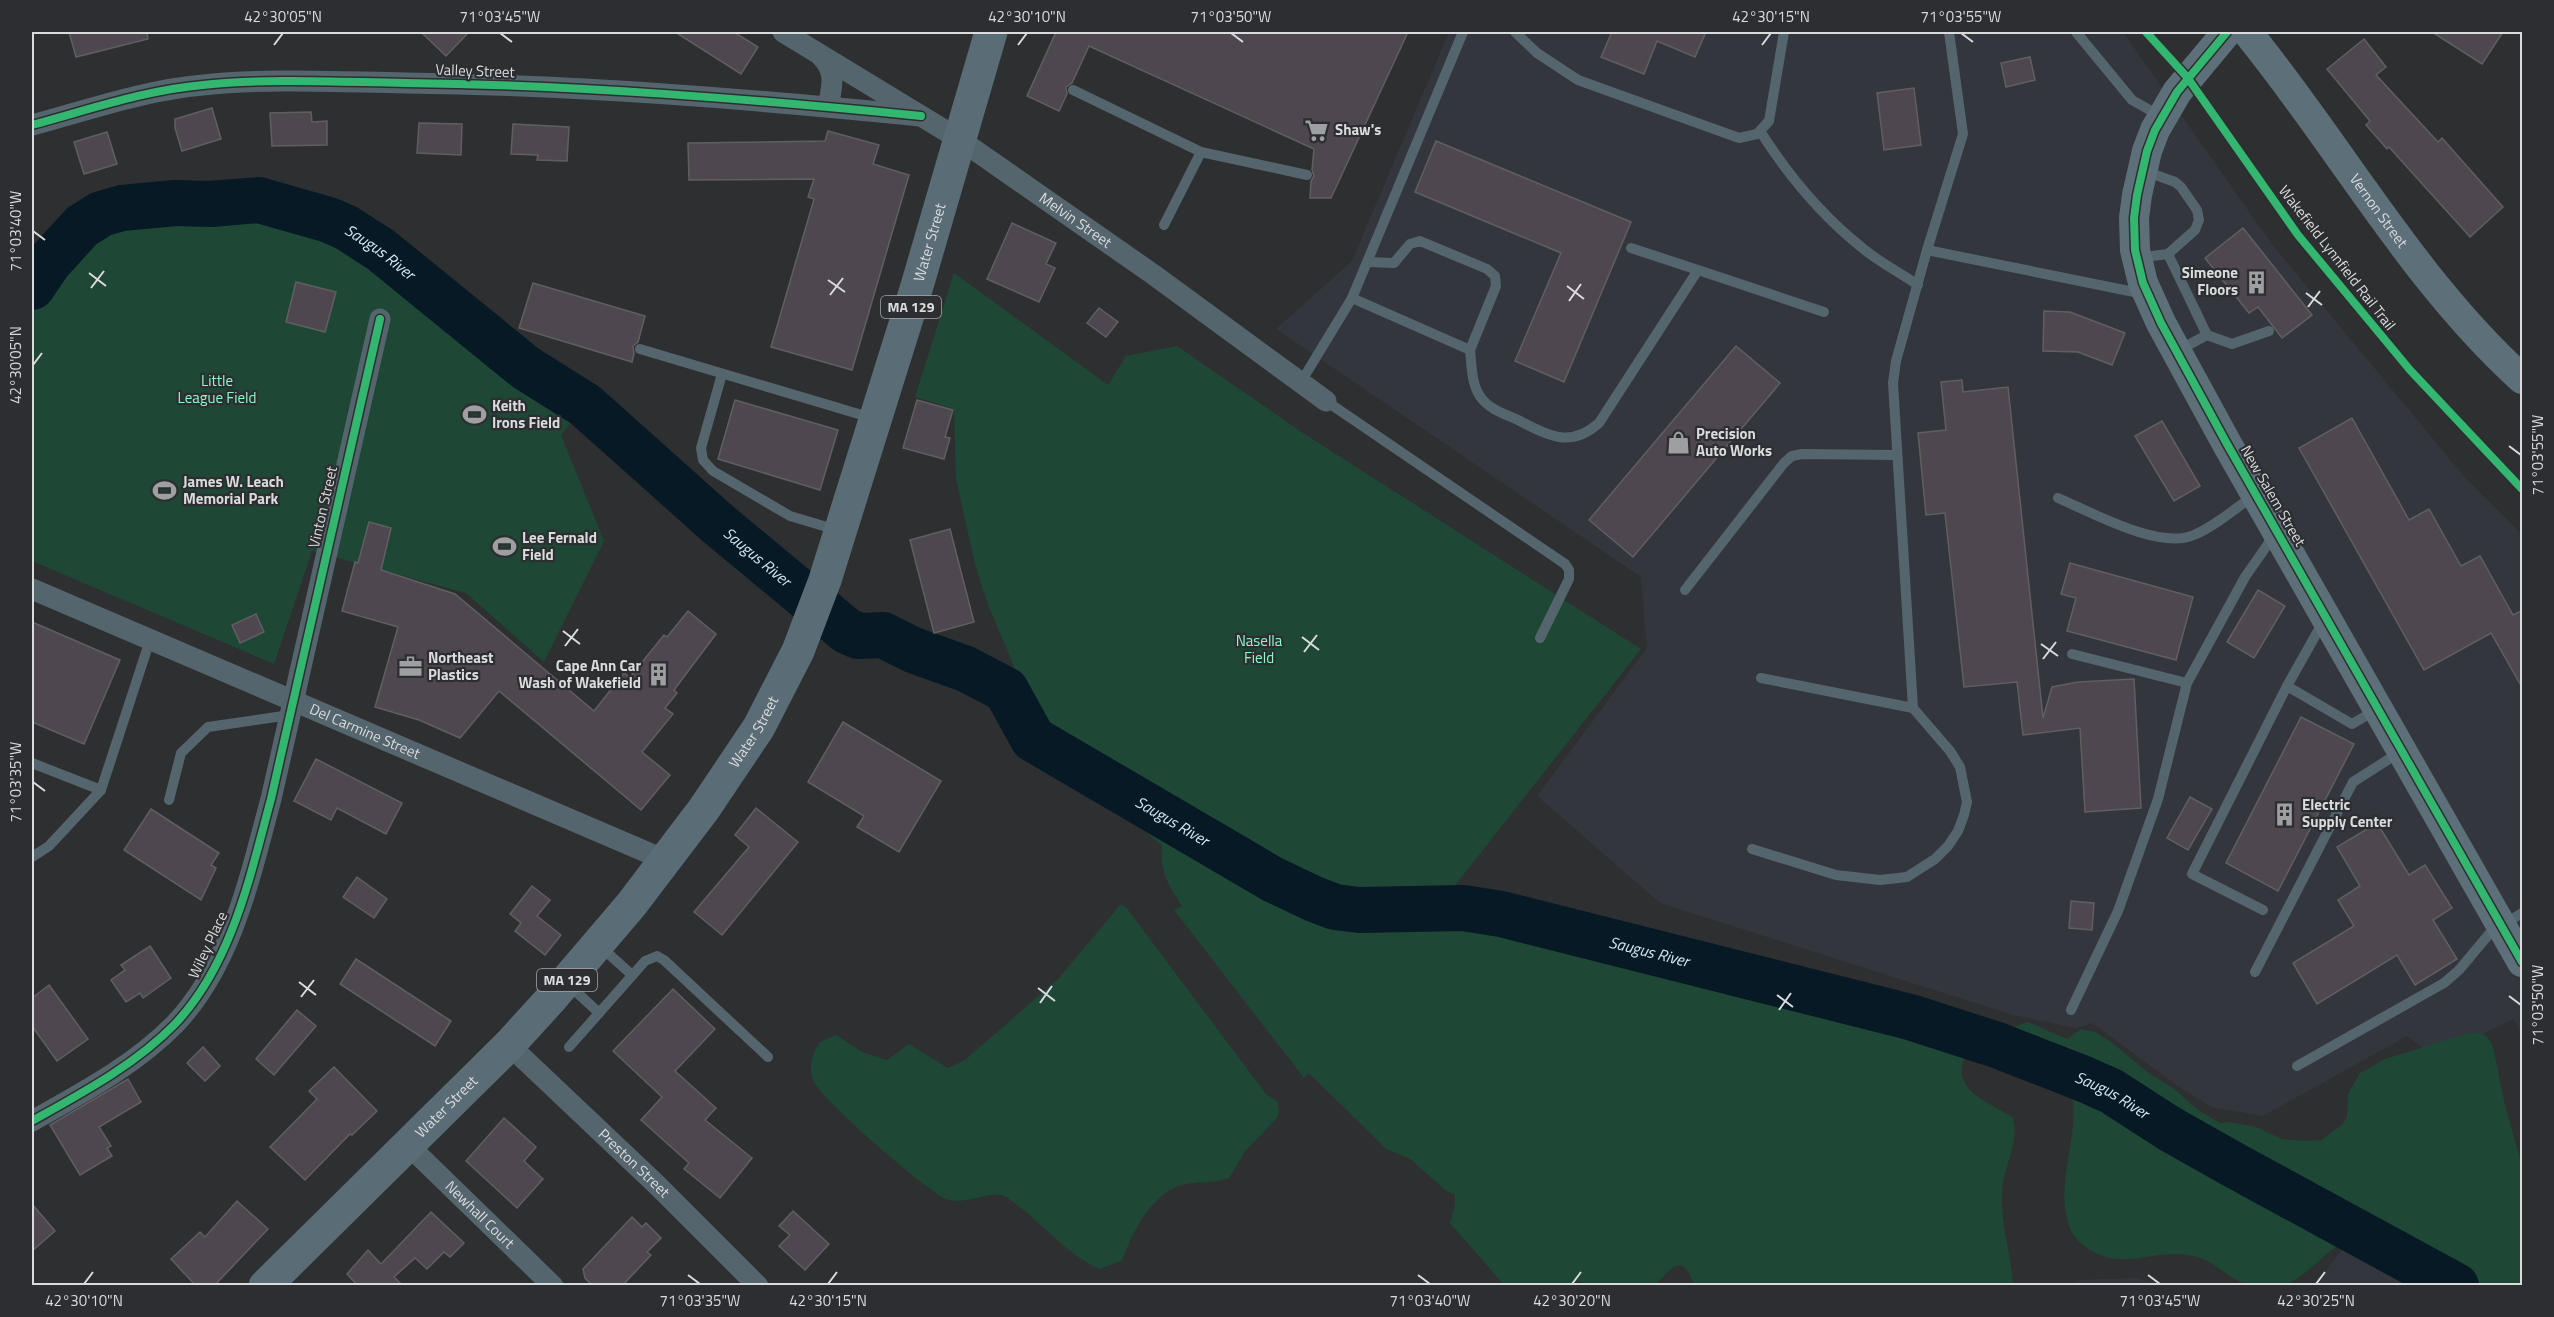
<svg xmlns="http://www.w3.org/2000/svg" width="2554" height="1317" font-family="'Titillium Web',sans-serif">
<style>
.built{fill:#33363d}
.green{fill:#1e4736}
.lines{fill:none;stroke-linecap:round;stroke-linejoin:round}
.river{stroke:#071925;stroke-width:46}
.building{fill:#4e4750;stroke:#605f60;stroke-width:1.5}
.lane{stroke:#55656d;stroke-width:10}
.street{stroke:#55656d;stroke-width:21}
.secondary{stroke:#5d707a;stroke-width:30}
.primary{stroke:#5a6d77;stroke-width:33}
.cycleway-casing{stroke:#2d2e31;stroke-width:11}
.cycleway{stroke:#33b770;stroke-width:8}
.ticks{fill:none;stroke:#dadbdd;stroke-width:2}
.labels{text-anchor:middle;stroke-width:4.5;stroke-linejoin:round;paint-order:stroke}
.shield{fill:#2d2e31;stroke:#a6a7a9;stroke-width:1.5}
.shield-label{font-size:14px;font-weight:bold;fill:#dadbdd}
.street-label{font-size:15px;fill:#dadbdd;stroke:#2d2e31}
.poi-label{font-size:15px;font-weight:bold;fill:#dadbdd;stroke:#2d2e31;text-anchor:start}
.park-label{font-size:15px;fill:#8af9c7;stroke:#2d2e31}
.water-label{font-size:16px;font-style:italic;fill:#d6e7f3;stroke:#2d2e31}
.neatline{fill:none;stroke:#dadbdd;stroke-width:2}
.ticks-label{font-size:15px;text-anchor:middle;fill:#dadbdd}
</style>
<rect width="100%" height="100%" fill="#2e2f30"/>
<g class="built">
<path d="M1449,32H2123L2271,243L2467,480L2522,534V1036L2514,1019L2435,1057L2407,1036L2263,1116L2211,1107L2178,1086L2092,1023L2076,1028L2013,1015L1660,903L1537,796L1647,648L1641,577L1276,329L1352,261Z"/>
<path d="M2344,1247L2419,1285H2315Z"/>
<path d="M2134,1278L2169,1285H2070L2080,1280Z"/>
</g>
<g class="green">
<path d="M259,200L310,213L347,228L381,250L526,368L585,405L561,435L604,541L544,662L466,593L312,551L274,664L32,561V287C50,261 72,227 102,214C136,199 177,205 213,204C228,203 244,202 259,200Z"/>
<path d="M954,273L1108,385L1126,356L1177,346L1303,433L1641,649L1450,892L1471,896L1617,938L1985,1018L2006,1030L2028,1022L2067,1039L2081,1029L2095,1032L2111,1042L2150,1074L2173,1088L2198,1110L2220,1123L2228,1122L2256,1127L2282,1139L2306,1141L2321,1140L2342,1125L2347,1117L2348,1094L2360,1073L2385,1059L2469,1033C2482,1032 2488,1034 2493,1047L2505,1105L2522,1166V1285H2437L2348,1240C2325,1249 2304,1282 2281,1285C2272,1287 2253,1288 2245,1284C2227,1277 2213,1260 2193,1256C2154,1247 2125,1273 2087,1248C2076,1241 2070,1232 2067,1219C2056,1176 2083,1127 2070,1088L2054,1076L2038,1078L1972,1052C1965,1056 1963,1059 1962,1067C1958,1094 1996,1105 2013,1118C2019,1140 2007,1161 2003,1182C1998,1216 2011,1252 2013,1285H1694C1682,1250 1671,1269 1655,1285H1591L1578,1281L1570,1285H1504L1450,1223L1455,1205V1195L1445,1190L1410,1159L1386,1149L1309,1073L1304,1078L1174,910L1182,906C1169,886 1159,871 1162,846L1132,820L1128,810L1062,762L1021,683L988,605L975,564L956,479L954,409L915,397Z"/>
<path d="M1121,904L1126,907L1266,1094L1278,1102L1279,1112L1277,1118L1246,1150L1229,1178C1213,1184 1198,1181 1182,1185C1159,1191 1143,1215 1133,1235C1128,1243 1126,1253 1121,1261L1099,1269C1064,1253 1038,1218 1006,1197C992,1188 964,1208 944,1198C924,1188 820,1099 813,1080C808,1067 812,1053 820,1042L836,1035L862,1052L887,1060L909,1044L948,1068L965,1060L1059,978Z"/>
</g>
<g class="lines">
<path class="river" id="s1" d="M32,287L49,262L82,226L101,214L122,208L175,203L211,204L259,200L329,220L347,228L381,250L526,368L585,405L717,523L847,631L858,636L883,635L913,650L966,669L1006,690L1033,739L1272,879L1314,899L1335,907L1359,910L1463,908L1501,914L1910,1017L1997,1045L2084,1079L2111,1091L2170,1129L2232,1164L2456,1286"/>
</g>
<g class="building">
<path d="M69,32H147L148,39L76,57Z"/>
<path d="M421,32H469L446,56Z"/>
<path d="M675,32H734L758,47L741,74Z"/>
<path d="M1056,32H1408L1331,198H1310L1311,181L1314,176L1312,170L1314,149L1089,46L1072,83L1066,87L1067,94L1059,111L1027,96Z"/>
<path d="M1612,32H1706L1695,57L1657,41L1644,74L1601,57Z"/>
<path d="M2432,32H2503L2482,64Z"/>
<path d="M2364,39L2386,67L2376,75L2438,142L2442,138L2503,207L2470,237L2389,147L2387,149L2366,125L2370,121L2327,69Z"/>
<path d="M2030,57L2035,80L2006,87L2001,63Z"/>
<path d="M1914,88L1921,145L1884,150L1877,93Z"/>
<path d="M212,108L221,139L182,151L175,128V119Z"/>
<path d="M311,112L312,122L327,121V145L272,146L270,113Z"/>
<path d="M419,123L462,124L461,155L417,153Z"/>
<path d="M513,124L569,127L567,161L537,160L538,155L511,154Z"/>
<path d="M828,131L879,145L873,164L909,175L852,370L771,347L814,199L808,197L814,179L689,180L688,143L825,141Z"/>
<path d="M107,132L117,164L84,174L74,142Z"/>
<path d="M1436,141L1631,222L1564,382L1515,361L1561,253L1415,192Z"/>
<path d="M1012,223L1056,243L1046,264L1055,268L1039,302L987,279Z"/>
<path d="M2243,228L2312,315L2282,338L2258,307L2249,313L2205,258Z"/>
<path d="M296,282L336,292L325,332L286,322Z"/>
<path d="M533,283L645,316L638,342L633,346L634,354L632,362L519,328Z"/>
<path d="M1099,308L1118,322L1106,337L1087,323Z"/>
<path d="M2044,311L2070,312L2125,333L2112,365L2078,352L2043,351Z"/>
<path d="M1736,346L1780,383L1633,557L1589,520Z"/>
<path d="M1962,380L1963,392L2008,387L2043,718L2052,687L2078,682L2134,679L2141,808L2085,812L2080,728L2023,735L2017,682L1964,687L1945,513L1926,515L1918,433L1946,430L1941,382Z"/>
<path d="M735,400L838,430L820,490L718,459Z"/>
<path d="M917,400L953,410L945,437L950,438L944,459L903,448Z"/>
<path d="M2352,418L2409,520L2429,509L2461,566L2480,556L2513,615L2523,610V689L2491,633L2424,670L2299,448Z"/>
<path d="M2162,421L2200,486L2174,501L2135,436Z"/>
<path d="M369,522L391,528L381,570L455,594L594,711L624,673L630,677L664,635L667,637L688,611L716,634L674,690L677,693L665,708L673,714L642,752L670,775L641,810L499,691L460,738L419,720L375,707L398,627L342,611L355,562L358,563Z"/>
<path d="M950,529L974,622L934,633L910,540Z"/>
<path d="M2070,563L2193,597L2176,660L2067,631L2076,598L2061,594Z"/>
<path d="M2258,590L2285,606L2254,658L2227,642Z"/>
<path d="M256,614L264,632L240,643L232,625Z"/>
<path d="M32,622L120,660L84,744L32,722Z"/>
<path d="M2301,717L2354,744L2278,891L2226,863Z"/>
<path d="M843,722L941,781L899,852L857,827L864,816L808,782Z"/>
<path d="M316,759L402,803L386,834L337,808L331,820L294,801Z"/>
<path d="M2190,797L2212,809L2188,850L2167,838Z"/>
<path d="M756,808L798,842L722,935L694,912L749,847L735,835Z"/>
<path d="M151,809L219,853L211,865L216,868L201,900L124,850Z"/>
<path d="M2377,823L2409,875L2425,865L2452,908L2433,920L2457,959L2415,985L2397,955L2317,1004L2293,963L2354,926L2338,900L2360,886L2337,847Z"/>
<path d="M357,877L387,899L374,918L343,897Z"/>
<path d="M532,886L550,900L537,916L561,935L545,955L515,931L521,923L510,914Z"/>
<path d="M2071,901L2094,903L2092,930L2069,928Z"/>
<path d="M150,946L171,978L143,998L140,993L126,1002L111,980L125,970L121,965Z"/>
<path d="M356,959L451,1021L435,1046L340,984Z"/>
<path d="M49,985L88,1039L57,1061L32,1026V998Z"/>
<path d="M673,989L715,1029L675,1071L716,1108L705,1120L752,1158L720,1198L684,1169L689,1163L641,1120L662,1097L613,1051Z"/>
<path d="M297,1010L316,1026L274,1075L256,1059Z"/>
<path d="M203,1047L220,1066L205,1081L187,1063Z"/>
<path d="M334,1067L377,1111L352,1135L350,1134L305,1180L270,1147L317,1099L309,1091Z"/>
<path d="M128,1079L141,1102L99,1127L111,1146L107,1148L112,1156L80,1175L50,1125Z"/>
<path d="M504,1118L536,1147L524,1161L543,1179L517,1208L466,1161Z"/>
<path d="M237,1201L268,1229L214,1286H196L171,1259L200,1232L205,1237Z"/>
<path d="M32,1204L55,1231L32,1251Z"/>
<path d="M793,1211L829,1244L805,1270L779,1246L790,1235L779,1226Z"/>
<path d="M431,1212L464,1243L450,1257L444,1252L427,1269L415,1258L394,1277L403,1286H358L347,1274L368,1250L381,1264Z"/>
<path d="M632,1217L642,1227L646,1223L661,1238L647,1252L651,1255L622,1286H593L585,1278L583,1269Z"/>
</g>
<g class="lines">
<g class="lane">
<path d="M1515,32L1537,53L1578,80L1739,138L1757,134L1769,121L1784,32"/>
<path d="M2076,32L2132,100L2162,117"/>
<path d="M1073,90L1201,152"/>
<path d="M1760,131C1788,175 1819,213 1860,246C1877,261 1899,272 1918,285"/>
<path d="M1164,225L1201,152L1307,175"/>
<path d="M1631,248L1698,270"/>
<path d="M1927,250L1963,134L1949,32"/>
<path d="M2168,254L2207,335L2179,350"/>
<path d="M2137,258L2168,254L2195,230L2199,220L2197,210L2181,187L2175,182L2145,171"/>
<path d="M1352,298L1470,350L1496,286L1495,276L1487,269L1420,241L1410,244L1394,263L1368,262"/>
<path d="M2207,335L2232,344L2269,331"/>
<path d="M640,349L872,418"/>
<path d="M1470,350C1472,367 1471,385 1482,399C1491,410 1505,414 1518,420C1548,435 1570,449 1599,423L1698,270L1824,312"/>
<path d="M722,374L701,448L703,460L713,471L790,516L837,530"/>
<path d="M1301,382L1352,298L1463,32"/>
<path d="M1326,401L1565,564L1569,570V579L1540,638"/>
<path d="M2058,498C2093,513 2159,550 2194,535C2215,526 2235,509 2253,496"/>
<path d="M1685,590L1784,463L1792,456L1802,454L1897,455"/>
<path d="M2323,622L2287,686L2352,724L2376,710"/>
<path d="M2072,654L2187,683"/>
<path d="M1761,678L1913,708"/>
<path d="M32,763L101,790"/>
<path d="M169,800L181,753L208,727L290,715"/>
<path d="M1752,849L1836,875L1880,880L1907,877L1935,859L1948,846L1958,831L1964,815L1967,802L1960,767L1950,751L1913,708L1893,383L1896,361L1927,250L2144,294"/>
<path d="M32,857L49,846L101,790L150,640"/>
<path d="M2263,910L2192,874L2287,686"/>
<path d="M601,947L632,975"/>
<path d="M2255,972L2353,782L2400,752"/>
<path d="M568,984L599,1013"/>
<path d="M2071,1010L2118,911L2158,799L2187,683L2245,577L2275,534"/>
<path d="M569,1047L645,961L657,956L664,960L768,1057"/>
<path d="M2297,1066L2444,983L2459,970L2490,933L2522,913"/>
</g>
<g class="street">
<path id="s2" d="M783,32L959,139L1154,275L1326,401"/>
<path d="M821,56C837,72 832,86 828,107"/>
<path d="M32,125C88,110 145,90 203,85C270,78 339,82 406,83C579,85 750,99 921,116"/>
<path id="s3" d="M32,589L665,860"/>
<path id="s4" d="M509,1045L657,1185L758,1286"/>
<path d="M32,1121C82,1093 135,1065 175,1024C232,964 250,876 271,799L380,319"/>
<path id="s5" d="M408,1145L553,1286"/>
</g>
<g class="secondary">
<path d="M2227,32L2177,92L2155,130L2147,151L2137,195L2134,218L2135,250L2143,283L2161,323L2227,444L2522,962"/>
<path id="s6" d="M2247,32C2340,146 2412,279 2522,379"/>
</g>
<path class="primary" id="s7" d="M265,1286L509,1045L550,1000L631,905L704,809L759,727L798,651L825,580L917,286L991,32"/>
<defs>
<g id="cycleway">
<path d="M2146,32L2187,77L2298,235L2410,370L2522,489"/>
<path d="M2227,32L2177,92L2155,130L2147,151L2137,195L2134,218L2135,250L2143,283L2161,323L2227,444L2522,962"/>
<path d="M32,125C88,110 145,90 203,85C270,78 339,82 406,83C579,85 750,99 921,116"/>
<path d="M32,1121C82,1093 135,1065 175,1024C232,964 250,876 271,799L380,319"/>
</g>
</defs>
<use href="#cycleway" class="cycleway-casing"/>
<use href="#cycleway" class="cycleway"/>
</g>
<path class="ticks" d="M500,33L512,42M1231,33L1243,42M1961,33L1973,42M274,45L283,33M1018,45L1027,33M1762,45L1771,33M33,231L45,240M89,273L106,286M828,280L845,292M1567,286L1584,299M91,288L104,271M2306,293L2322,305M830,295L843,278M1569,301L1581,284M2308,307L2320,291M33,365L42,353M2509,446L2521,455M563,631L580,644M1302,637L1319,650M2041,644L2058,656M565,646L578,629M1304,652L1317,635M2043,659L2056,642M33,782L45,791M299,982L316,995M1038,988L1055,1001M1777,995L1793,1007M2509,996L2521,1005M301,997L314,980M1040,1003L1052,986M1779,1010L1791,993M688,1275L700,1284M1418,1275L1430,1284M2148,1275L2160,1284M84,1284L93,1272M828,1284L837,1272M1572,1284L1581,1272M2316,1284L2325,1272"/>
<defs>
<symbol id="supermarket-bare" viewBox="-9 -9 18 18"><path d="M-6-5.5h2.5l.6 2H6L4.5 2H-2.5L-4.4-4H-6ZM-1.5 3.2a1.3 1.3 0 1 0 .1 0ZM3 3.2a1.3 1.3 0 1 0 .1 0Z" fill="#9e9fa0" stroke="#2d2e31" stroke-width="2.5" paint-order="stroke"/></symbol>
<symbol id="building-bare" viewBox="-9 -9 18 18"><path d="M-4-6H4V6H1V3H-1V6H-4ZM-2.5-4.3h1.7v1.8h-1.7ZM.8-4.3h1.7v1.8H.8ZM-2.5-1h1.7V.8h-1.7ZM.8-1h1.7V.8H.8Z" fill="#9e9fa0" stroke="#2d2e31" stroke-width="2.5" paint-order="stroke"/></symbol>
<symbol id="stadium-bare" viewBox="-9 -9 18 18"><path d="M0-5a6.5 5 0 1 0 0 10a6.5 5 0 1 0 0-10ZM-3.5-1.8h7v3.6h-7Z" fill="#9e9fa0" stroke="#2d2e31" stroke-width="2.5" paint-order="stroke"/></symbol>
<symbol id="shop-bare" viewBox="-9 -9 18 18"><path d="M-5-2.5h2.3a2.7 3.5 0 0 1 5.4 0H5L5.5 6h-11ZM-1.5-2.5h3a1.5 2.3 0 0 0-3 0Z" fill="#9e9fa0" stroke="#2d2e31" stroke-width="2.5" paint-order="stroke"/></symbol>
<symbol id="office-bare" viewBox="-9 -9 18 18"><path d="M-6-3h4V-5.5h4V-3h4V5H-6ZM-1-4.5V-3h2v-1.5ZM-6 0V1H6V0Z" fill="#9e9fa0" stroke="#2d2e31" stroke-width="2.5" paint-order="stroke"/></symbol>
</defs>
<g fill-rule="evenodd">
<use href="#supermarket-bare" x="1300" y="114" width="33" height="33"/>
<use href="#building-bare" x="2240" y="266" width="33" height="33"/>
<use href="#stadium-bare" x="458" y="398" width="33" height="33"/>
<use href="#shop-bare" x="1662" y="426" width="33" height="33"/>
<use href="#stadium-bare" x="148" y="474" width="33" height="33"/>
<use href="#stadium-bare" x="488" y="530" width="33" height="33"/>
<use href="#office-bare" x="394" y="650" width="33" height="33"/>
<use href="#building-bare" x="642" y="658" width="33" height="33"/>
<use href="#building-bare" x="2268" y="798" width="33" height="33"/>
</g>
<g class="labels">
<g class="shield">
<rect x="881" y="296" width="60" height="22" rx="4.5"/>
<rect x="537" y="969" width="60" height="22" rx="4.5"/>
</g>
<g class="shield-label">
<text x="911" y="312">MA 129</text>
<text x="567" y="985">MA 129</text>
</g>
<g class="street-label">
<text transform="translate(475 71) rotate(2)" y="5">Valley Street</text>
<text dy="5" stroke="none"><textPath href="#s6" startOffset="222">Vernon Street</textPath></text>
<text dy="5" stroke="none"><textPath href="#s2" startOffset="348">Melvin Street</textPath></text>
<text dy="5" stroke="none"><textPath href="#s7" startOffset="1263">Water Street</textPath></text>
<text transform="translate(2337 258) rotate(52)" y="5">Wakefield Lynnfield Rail Trail</text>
<text transform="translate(2273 496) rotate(60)" y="5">New Salem Street</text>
<text transform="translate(323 507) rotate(-77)" y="5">Vinton Street</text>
<text dy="5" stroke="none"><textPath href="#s3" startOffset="362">Del Carmine Street</textPath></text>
<text dy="5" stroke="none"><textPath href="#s7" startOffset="741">Water Street</textPath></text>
<text transform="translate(208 945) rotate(-65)" y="5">Wiley Place</text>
<text dy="5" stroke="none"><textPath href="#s7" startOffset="255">Water Street</textPath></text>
<text dy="5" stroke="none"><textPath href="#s4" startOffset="172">Preston Street</textPath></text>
<text dy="5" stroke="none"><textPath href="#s5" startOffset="100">Newhall Court</textPath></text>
</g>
<g class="poi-label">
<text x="1335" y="135">Shaw's</text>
<text x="2238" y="278" text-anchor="end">Simeone<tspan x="2238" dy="17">Floors</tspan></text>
<text x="492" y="411">Keith<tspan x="492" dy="17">Irons Field</tspan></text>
<text x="1696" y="439">Precision<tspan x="1696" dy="17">Auto Works</tspan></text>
<text x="183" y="487">James W. Leach<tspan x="183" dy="17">Memorial Park</tspan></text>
<text x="522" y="543">Lee Fernald<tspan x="522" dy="17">Field</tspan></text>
<text x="428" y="663">Northeast<tspan x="428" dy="17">Plastics</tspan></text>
<text x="641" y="671" text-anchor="end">Cape Ann Car<tspan x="641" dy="17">Wash of Wakefield</tspan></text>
<text x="2302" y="810">Electric<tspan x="2302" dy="17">Supply Center</tspan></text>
</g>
<g class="park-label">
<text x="217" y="386">Little<tspan x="217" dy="17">League Field</tspan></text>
<text x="1259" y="646">Nasella<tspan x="1259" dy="17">Field</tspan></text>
</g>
<g class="water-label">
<text dy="6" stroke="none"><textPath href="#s1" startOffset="394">Saugus River</textPath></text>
<text dy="6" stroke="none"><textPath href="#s1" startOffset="880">Saugus River</textPath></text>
<text dy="6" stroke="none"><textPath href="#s1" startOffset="1386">Saugus River</textPath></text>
<text dy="6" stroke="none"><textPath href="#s1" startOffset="1890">Saugus River</textPath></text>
<text dy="6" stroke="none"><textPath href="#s1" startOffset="2376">Saugus River</textPath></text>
</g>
</g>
<rect width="2554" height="1317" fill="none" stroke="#2d2e31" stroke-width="66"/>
<rect x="33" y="33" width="2488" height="1251" class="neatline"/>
<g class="ticks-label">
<text x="283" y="22">42°30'05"N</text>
<text x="500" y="22">71°03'45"W</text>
<text x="1027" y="22">42°30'10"N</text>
<text x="1231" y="22">71°03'50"W</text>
<text x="1771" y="22">42°30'15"N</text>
<text x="1961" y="22">71°03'55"W</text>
<text transform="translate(16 231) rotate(-90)" y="5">71°03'40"W</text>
<text transform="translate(16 365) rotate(-90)" y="5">42°30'05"N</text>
<text transform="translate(2538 455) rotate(-90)" y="5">71°03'55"W</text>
<text transform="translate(16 782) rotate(-90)" y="5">71°03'35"W</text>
<text transform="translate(2538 1005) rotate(-90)" y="5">71°03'50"W</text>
<text x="84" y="1306">42°30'10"N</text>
<text x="700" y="1306">71°03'35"W</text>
<text x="828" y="1306">42°30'15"N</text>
<text x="1430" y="1306">71°03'40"W</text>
<text x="1572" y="1306">42°30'20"N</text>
<text x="2160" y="1306">71°03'45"W</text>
<text x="2316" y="1306">42°30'25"N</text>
</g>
</svg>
